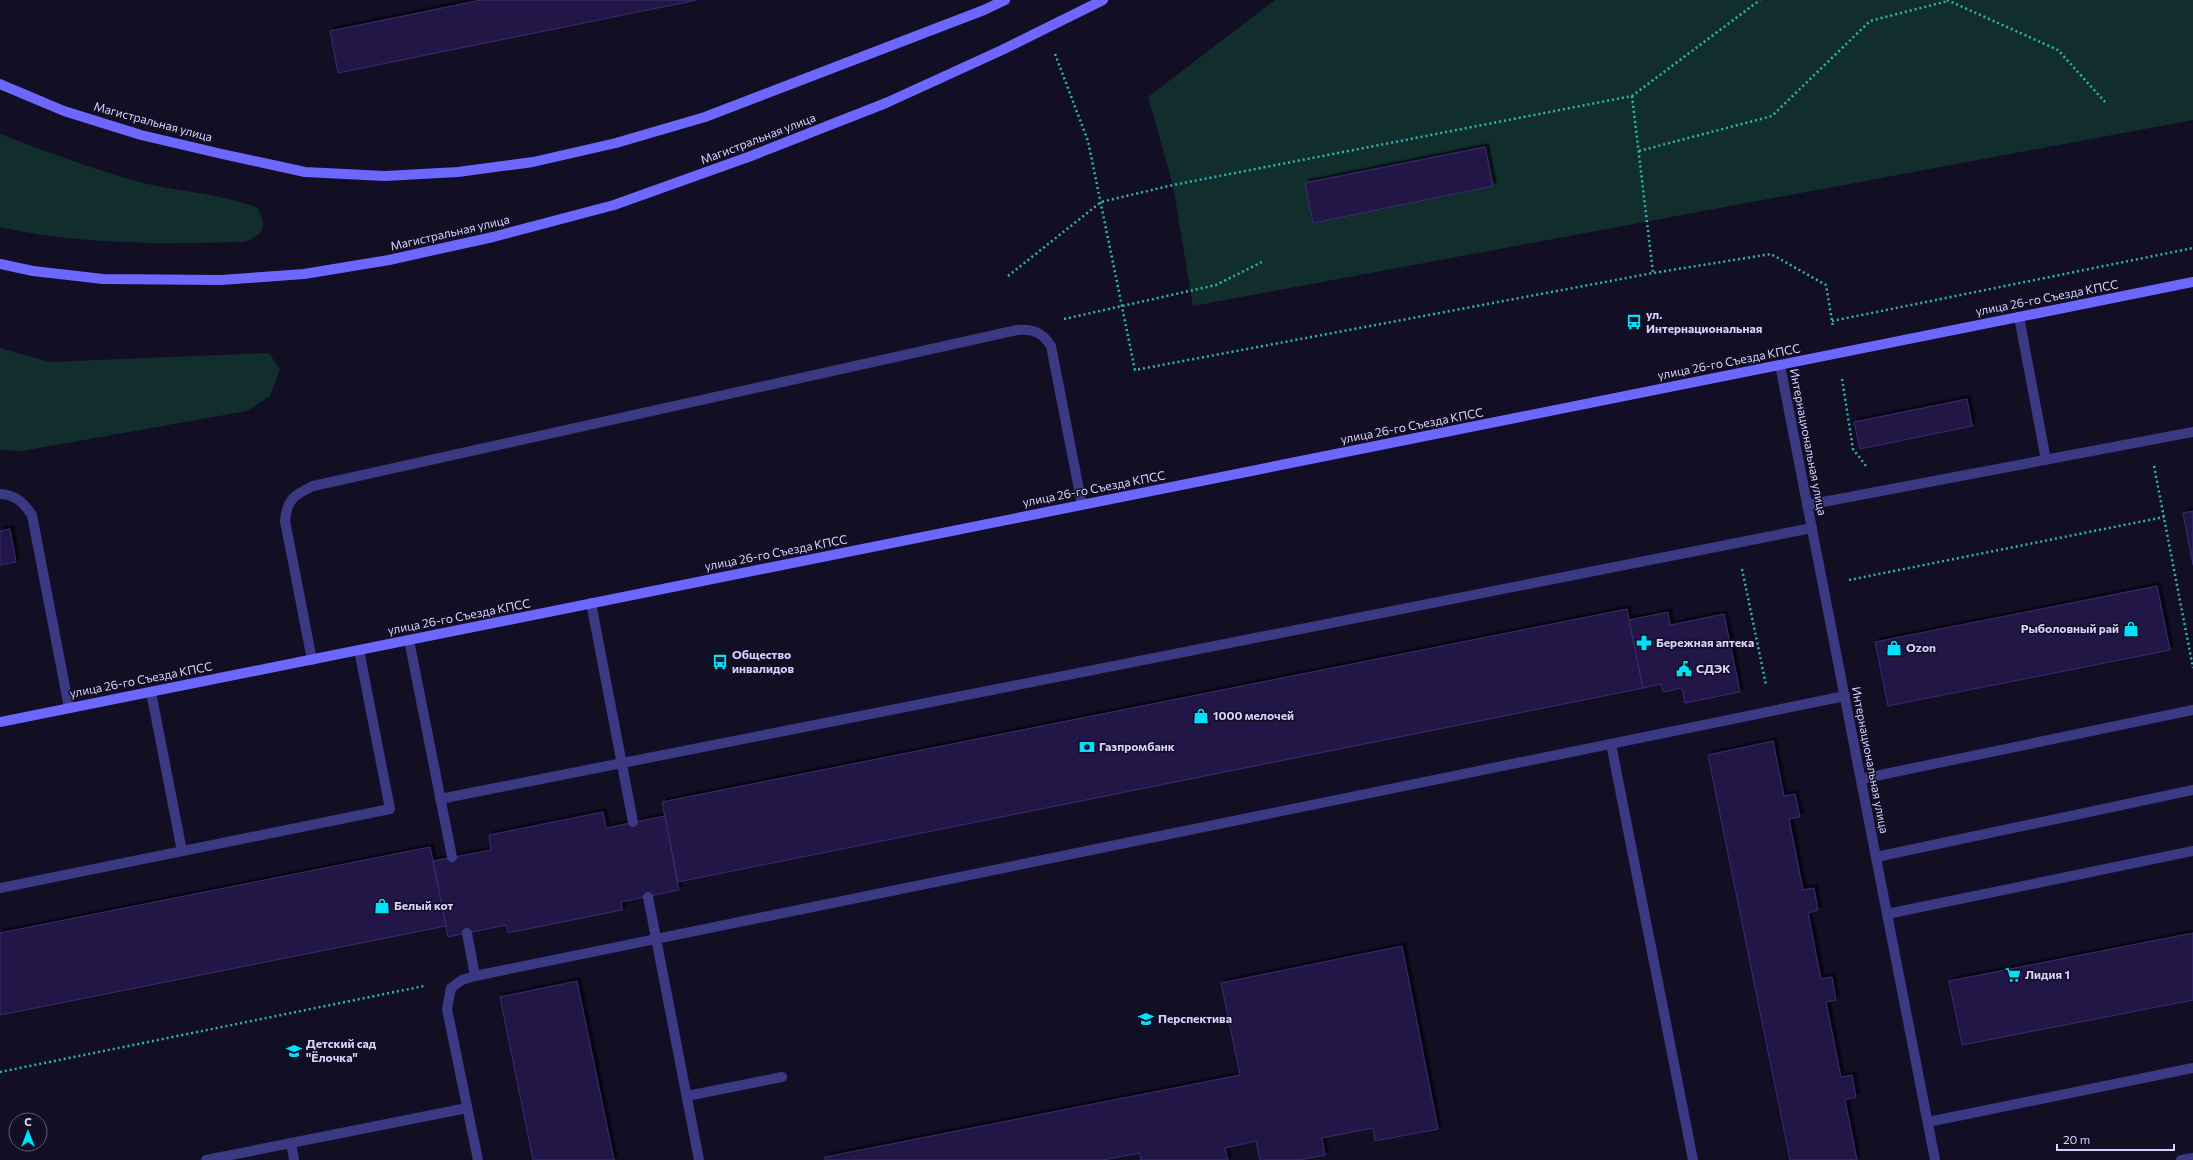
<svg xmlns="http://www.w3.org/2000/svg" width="2193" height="1160" font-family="Commissioner,sans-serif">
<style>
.green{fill:#112e2d}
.building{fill:#221946;stroke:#392b72;filter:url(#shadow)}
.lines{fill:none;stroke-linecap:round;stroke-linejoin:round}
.path{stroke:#2cb8b0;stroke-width:2.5;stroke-dasharray:2 3;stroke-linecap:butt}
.service{stroke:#3b3884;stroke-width:10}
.minor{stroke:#3b3884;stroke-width:10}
.secondary{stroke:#6c68ff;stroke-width:10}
.secondary-bridge{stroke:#6c68ff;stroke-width:10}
.labels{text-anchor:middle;stroke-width:3;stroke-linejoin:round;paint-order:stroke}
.street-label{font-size:12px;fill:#d6d1ff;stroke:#120e24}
.poi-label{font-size:12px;font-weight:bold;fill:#d6d1ff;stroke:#120e24;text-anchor:start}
</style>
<defs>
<filter id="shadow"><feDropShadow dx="3.5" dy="-3.5" stdDeviation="0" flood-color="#0009"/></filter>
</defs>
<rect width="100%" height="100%" fill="#120e24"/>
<g class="green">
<path d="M1275,0H2193V120L1193,306L1173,185L1148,97Z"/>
<path d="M0,134C45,151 90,168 136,181C176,192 220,193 258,208C267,227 264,235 244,242C162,244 80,245 0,227Z"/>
<path d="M0,348L49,362L269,353L280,369L270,396L247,411L22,451L0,450Z"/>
</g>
<g class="building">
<path d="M481,0H697L338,73L330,31Z"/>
<path d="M1485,147L1493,186L1313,223L1305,183Z"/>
<path d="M1967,399L1972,426L1860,449L1854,422Z"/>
<path d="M2193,511V565L2183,513Z"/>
<path d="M10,529L16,562L0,565V531Z"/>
<path d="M2157,586L2170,650L1888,706L1875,642Z"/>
<path d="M1627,609L1643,688L678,882L662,802Z"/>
<path d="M1668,612L1670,625L1724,614L1740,692L1685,703L1682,688L1663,692L1661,684L1643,688L1629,620Z"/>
<path d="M1773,741L1784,796L1795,794L1800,817L1789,819L1803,890L1814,888L1818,910L1808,913L1821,979L1832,977L1836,1000L1826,1002L1841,1077L1852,1075L1856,1097L1845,1100L1857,1160H1790L1708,755Z"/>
<path d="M603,812L606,828L665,816L679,890L621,902L622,910L508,933L506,925L448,937L433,861L491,850L489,835Z"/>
<path d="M430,847L446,926L0,1015V933Z"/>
<path d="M2193,933V1000L1962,1045L1949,981Z"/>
<path d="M1402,946L1438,1129L1375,1141L1373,1128L1322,1138L1325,1155L1299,1160H1260L1256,1141L1225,1148L1228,1160H1141L1140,1153L1103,1160H825V1157L1240,1075L1221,983Z"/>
<path d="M577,981L614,1160H533L500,997Z"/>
</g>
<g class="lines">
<g class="path">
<path d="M1947,0L2058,50L2105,102"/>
<path d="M1055,54L1088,141L1135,370L1653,273L1771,254L1826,285L1833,327"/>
<path d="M1632,96L1653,273"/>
<path d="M1639,151L1772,116L1870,21L1948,1"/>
<path d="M1008,276L1101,202L1173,185L1632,96L1760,0"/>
<path d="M1064,319L1216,285L1262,262"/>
<path d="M1832,321L2193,248"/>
<path d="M1842,379L1853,449L1866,466"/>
<path d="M2154,466L2193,668"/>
<path d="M1742,569L1766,685"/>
<path d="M1849,580L2164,517"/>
<path d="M0,1072L424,986"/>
</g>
<g class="service">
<path d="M2019,317L2046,460"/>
<path d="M0,494C16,495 23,502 32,515L69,708"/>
<path d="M1807,505L2193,432"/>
<path d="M591,603L633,822"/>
<path d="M409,640L452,857"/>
<path d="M312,660L285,521C287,499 294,495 313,486L1017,330C1033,329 1042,332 1051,346L1082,505"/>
<path d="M151,692L182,851"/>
<path d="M1611,744L1693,1160"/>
<path d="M1861,779L2193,710"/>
<path d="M440,799L1812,528"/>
<path d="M1876,857L2193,790"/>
<path d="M0,888L390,809L359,650"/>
<path d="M648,897L699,1160"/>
<path d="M1887,914L2193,851"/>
<path d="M467,933L475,976L462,980L451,988L447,1009L478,1160"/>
<path d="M475,976L1845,696"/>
<path d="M687,1096L782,1077"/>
<path d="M1928,1122L2193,1068"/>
<path d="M291,1143L294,1160"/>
<path d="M206,1160L467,1108"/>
<path d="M2181,1160L2193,1158"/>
</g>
<path class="minor" d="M1780,365L1935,1160"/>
<g class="secondary">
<path d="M0,84L64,111L141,135L222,154L305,172L385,176L458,172L533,162L616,143L705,117L984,10L1005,0"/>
<path d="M0,264L33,271L103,279L221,280L304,274L389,260L493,237L614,205L751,156L886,103"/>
<path d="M0,722L2193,282"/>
</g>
<path class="secondary-bridge" d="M886,103L1002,50L1103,0"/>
</g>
<defs>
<symbol id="bus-bare" viewBox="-9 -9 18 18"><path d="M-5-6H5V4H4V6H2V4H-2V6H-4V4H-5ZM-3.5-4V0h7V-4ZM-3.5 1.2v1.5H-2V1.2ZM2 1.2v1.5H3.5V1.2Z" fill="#00e2fc" stroke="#120e24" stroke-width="2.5" paint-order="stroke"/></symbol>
<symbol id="shop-bare" viewBox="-9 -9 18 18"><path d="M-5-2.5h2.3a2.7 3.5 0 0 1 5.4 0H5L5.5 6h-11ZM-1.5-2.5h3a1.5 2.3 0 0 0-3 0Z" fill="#00e2fc" stroke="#120e24" stroke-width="2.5" paint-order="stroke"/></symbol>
<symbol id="pharmacy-bare" viewBox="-9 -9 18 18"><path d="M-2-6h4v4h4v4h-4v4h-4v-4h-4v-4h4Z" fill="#00e2fc" stroke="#120e24" stroke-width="2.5" paint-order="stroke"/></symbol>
<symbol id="civic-bare" viewBox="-9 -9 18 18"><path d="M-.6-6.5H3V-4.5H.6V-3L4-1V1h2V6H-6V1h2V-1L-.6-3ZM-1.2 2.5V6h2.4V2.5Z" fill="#00e2fc" stroke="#120e24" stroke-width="2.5" paint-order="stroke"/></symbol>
<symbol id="bank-bare" viewBox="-9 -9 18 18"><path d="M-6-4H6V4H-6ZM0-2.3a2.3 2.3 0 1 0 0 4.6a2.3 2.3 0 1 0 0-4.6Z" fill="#00e2fc" stroke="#120e24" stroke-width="2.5" paint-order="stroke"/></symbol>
<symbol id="supermarket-bare" viewBox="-9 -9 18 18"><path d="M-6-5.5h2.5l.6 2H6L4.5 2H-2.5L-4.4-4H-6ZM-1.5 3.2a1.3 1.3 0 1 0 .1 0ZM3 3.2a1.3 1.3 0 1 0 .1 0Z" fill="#00e2fc" stroke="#120e24" stroke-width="2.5" paint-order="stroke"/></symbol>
<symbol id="school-bare" viewBox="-9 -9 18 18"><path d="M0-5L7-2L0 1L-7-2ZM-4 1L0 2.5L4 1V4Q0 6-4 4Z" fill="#00e2fc" stroke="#120e24" stroke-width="2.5" paint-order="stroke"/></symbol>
</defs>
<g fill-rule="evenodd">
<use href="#bus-bare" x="1623" y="311" width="22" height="22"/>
<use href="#shop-bare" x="2120" y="618" width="22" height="22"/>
<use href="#pharmacy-bare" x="1633" y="632" width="22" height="22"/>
<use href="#shop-bare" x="1883" y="637" width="22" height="22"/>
<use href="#bus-bare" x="709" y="651" width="22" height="22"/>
<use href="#civic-bare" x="1673" y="658" width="22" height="22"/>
<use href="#shop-bare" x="1190" y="705" width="22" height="22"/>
<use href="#bank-bare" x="1076" y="736" width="22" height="22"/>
<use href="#shop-bare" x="371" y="895" width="22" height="22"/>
<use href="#supermarket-bare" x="2002" y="964" width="22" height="22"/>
<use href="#school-bare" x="1135" y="1008" width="22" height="22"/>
<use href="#school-bare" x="283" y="1040" width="22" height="22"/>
</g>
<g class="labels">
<g class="street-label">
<text transform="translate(153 122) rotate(15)" y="4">Магистральная улица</text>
<text transform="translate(758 139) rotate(-21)" y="4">Магистральная улица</text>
<text transform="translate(450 233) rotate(-13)" y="4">Магистральная улица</text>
<text transform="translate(2047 298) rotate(-11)" y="4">улица 26-го Съезда КПСС</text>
<text transform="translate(1729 362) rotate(-11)" y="4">улица 26-го Съезда КПСС</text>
<text transform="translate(1412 426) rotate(-11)" y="4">улица 26-го Съезда КПСС</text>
<text transform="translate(1808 442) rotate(79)" y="4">Интернациональная улица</text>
<text transform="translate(1094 489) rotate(-11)" y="4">улица 26-го Съезда КПСС</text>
<text transform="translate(776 553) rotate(-11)" y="4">улица 26-го Съезда КПСС</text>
<text transform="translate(459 617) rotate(-11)" y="4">улица 26-го Съезда КПСС</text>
<text transform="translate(141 680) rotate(-11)" y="4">улица 26-го Съезда КПСС</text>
<text transform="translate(1870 760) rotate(79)" y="4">Интернациональная улица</text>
</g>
<g class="poi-label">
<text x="1646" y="319">ул.<tspan x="1646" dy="14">Интернациональная</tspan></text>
<text x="2119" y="633" text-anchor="end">Рыболовный рай</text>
<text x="1656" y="647">Бережная аптека</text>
<text x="1906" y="652">Ozon</text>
<text x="732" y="659">Общество<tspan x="732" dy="14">инвалидов</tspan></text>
<text x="1696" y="673">СДЭК</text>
<text x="1213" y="720">1000 мелочей</text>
<text x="1099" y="751">Газпромбанк</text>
<text x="394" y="910">Белый кот</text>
<text x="2025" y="979">Лидия 1</text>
<text x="1158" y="1023">Перспектива</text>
<text x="306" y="1048">Детский сад<tspan x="306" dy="14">"Ёлочка"</tspan></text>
</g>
</g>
<g transform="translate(28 1132)"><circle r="19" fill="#120e24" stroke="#605c7c"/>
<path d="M0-3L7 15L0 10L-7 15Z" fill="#00e2fc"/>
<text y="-6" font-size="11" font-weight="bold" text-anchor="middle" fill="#d6d1ff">С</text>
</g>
<path d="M2057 1144v6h117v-6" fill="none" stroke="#d6d1ff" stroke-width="2"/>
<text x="2063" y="1144" font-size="12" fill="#d6d1ff" stroke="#120e24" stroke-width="3" paint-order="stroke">20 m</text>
</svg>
